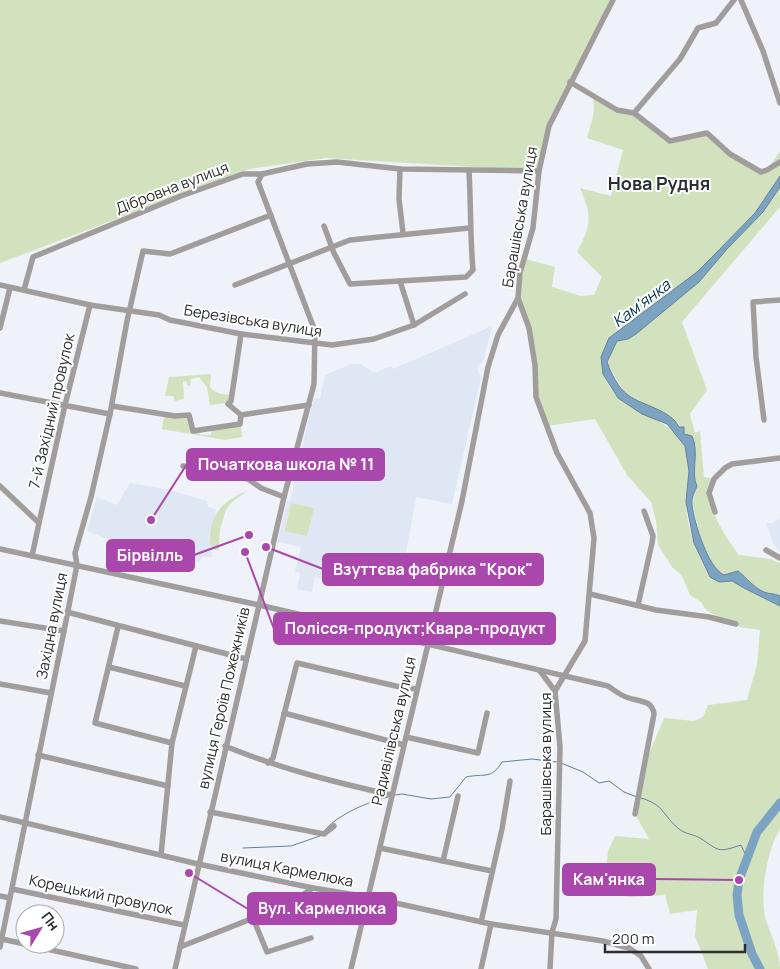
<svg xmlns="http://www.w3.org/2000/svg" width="780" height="969" font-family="Manrope,sans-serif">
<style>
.built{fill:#dfe6f4}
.green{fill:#d2e2bf}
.water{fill:#7da3c2;stroke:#658096}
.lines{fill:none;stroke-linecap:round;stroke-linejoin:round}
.stream{stroke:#658096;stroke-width:1}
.river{stroke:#7da3c2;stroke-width:9}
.minor{stroke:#a19d9c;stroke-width:5.5}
.labels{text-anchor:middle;stroke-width:4;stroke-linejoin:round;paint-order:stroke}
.street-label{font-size:15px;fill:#2c2d30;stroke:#fff}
.water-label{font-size:16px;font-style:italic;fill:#053555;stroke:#fff}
.quarter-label{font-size:18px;font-weight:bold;fill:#2b2e33;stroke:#fff}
.leader{fill:none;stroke:#aa47ad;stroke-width:2}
.callout-dot{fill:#aa47ad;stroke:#fff;stroke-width:2}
.callout{fill:#aa47ad;stroke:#aa47ad;stroke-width:2}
.callout-label{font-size:16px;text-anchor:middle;font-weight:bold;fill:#fff}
</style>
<rect width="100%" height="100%" fill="#eff2f9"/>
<g class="built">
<path d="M490,327L492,328L483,362L478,365L477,370L481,377L452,504L416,497L401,581L391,579L389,585L355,579L353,586L315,577L312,592L297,589L300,573L295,572L301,547L279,542L276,550L287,501H290L312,405L315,398L320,399L325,375L351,364H361L374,373L391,366L393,369Z"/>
<path d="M130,483L166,489L207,501L208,507L216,509L209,535L212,557L203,556L199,562L113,541L87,531L97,497L117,505Z"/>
<path d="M780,518V552L773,543L766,523H773Z"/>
</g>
<g class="green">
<path d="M0,0H611L549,126L539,171L326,158L249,169L0,263Z"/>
<path d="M592,95L617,110L634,113L668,138L676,140L702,133L748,166L767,170L780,151V176L755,213L697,272L609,338L603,374C607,382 612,393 620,399C643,417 670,420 686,447C694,461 686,487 686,503C687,529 697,552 708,575C719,584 733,578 744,588L780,606V829C767,850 760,893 765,917C770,934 780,951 780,969H708L695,936L697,910L670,914L665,895L632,897L586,893L596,872L607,862L608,851L615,836L649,839L635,814L644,766L664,718L694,721L703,717L708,705L747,700L757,665L760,630L739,627V622L720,618L706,610L701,602L690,595L682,576L672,567L658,545L656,521L651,502L627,475L595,419L547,426L536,397L529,328L518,298L526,259L555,267L552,287L581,296L594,295L602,277L577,252C592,224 592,216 580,188L611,196L623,150L587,138C591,123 597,110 592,95Z"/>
<path d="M780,187V207L682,322L707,390L690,414L695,433L700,431L704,477L714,479C713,484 709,490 709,494C711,515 727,539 739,555L770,559L780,563V596C773,592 766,593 760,590C751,585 747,577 738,571L724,575L717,571L702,543L692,504L696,489L694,480L696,450L678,423L624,392L607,362L617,341L628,339L636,334L699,282L727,249L763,212Z"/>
<path d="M211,374L210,387C215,394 223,394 231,395L226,403L210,405L207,387L199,377L191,379L190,386L187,385L186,381L183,382L184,399L175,401L173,396H165L169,377Z"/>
<path d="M164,416L187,418L191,432H199L200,435H211V430L241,426L242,437L225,440L162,429Z"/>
<path d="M247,491L232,502L226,510L220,529L219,549L216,551L210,545C208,517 221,501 247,491Z"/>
<path d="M291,503L314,508L307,536L285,531Z"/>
</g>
<path class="water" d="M780,176V187L763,212L727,249L699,282L636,334L628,339L617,341L607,362C611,373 618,388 628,395C643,406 671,410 679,427H684V434L692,436C700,453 690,473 697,486C695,492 691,497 692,505C694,522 708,568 724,575L738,571C747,578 754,588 764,592C769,594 774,593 780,596V606L744,588L732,581L719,582L710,577L694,543L686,502L689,471L685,446L667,424L642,414L618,398L603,374L601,357L609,338L697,272L716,253L755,213Z"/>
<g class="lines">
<g class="stream">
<path d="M561,763L583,772L599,783L609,781L624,792L637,797"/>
<path d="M395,795L402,794L431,799L450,797L466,777C485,773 491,780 502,762L532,759L557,762"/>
<path d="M641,798C665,805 662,815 679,829C685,834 693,834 700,838C720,851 717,853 741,845L748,860"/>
<path d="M324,831C338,814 368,802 388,797"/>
<path d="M243,848L291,846L320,836"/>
</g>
<path class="river" d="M760,969L752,954L739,915L737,895L739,880L757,832L780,803"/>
<g class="minor">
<path d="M741,0L763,51L780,103"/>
<path d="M570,82L617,110L634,113L670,141L707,133L730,154L761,172L767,170L780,162"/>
<path d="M634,113L680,59L698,28L716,23L734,0"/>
<path d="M400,169L399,199L403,233"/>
<path d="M324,226L334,253L350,284L466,277L473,270C470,237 471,204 469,171"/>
<path d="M400,281L414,325"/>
<path d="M0,285L90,305L159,315L170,320L241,334L332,345L374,339L414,325L465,294"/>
<path d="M235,285L350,240L469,228"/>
<path d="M24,290L33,257L181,196L243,174H262L307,164L337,162L400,169L539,171"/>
<path d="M0,328L10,288"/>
<path d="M0,393L110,414"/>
<path d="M112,406L175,416L189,415L193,431L240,424L241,415L228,404L231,401L241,334"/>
<path d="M241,415L309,405"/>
<path d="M764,420L756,357L753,302L780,300"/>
<path d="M183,466L248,479L261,488L284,497"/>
<path d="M0,486L39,523L32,556"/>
<path d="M715,512L709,493L714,479L725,468L732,464L780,458"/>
<path d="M39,523L65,405L90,305"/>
<path d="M0,549L259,605L608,686C614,690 620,695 626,697C638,702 652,699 654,714L635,814"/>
<path d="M766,550L780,558"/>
<path d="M590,594L656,610L709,617L736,624"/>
<path d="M638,605L652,543L653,536L644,511"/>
<path d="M67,612L246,659"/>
<path d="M0,621L64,631"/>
<path d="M118,627L95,723L172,743"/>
<path d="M109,667L185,686"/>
<path d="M540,671L555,691"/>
<path d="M0,684L51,693"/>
<path d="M284,713L404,745"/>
<path d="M406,737L478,753L487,713"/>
<path d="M225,746C281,769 334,782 392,795"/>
<path d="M38,755L168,786"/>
<path d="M268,763L273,758L297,663L400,687L417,689"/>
<path d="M210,812L324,834L334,826"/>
<path d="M0,817L198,864L313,888L368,897L491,924L603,941L629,948L641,956L649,969"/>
<path d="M380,848L492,871"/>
<path d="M161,855L172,743L196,646"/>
<path d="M443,861L458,796"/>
<path d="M12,889L184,925"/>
<path d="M0,896L10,898"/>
<path d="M253,918L267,952L311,938"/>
<path d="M481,922L502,829L510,781"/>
<path d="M2,939L136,969"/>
<path d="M0,947L64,631L77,565L75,553L91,497L110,414L127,321L143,251L170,254L271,215"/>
<path d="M180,947L289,904L313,888"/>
<path d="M175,969L284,497L314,384L315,331L258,182L262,174"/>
<path d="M351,969L462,501L488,367L498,335L518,298"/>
<path d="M481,969L491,924"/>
<path d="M550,969L552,932L556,919L560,747L555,691L585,641L594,538L590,513L557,453L536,397L535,365L529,328L518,298L520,273L533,228L539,171L549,126L613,0"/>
</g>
</g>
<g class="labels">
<g class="street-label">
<text transform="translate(172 188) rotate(-21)" y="5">Дібровна вулиця</text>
<text transform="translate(520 217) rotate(-80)" y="5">Барашівська вулиця</text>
<text transform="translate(253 321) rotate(9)" y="5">Березівська вулиця</text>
<text transform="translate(52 411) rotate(-77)" y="5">7-й Західний провулок</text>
<text transform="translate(52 626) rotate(-79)" y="5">Західна вулиця</text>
<text transform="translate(224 698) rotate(-77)" y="5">вулиця Героїв Пожежників</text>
<text transform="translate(394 731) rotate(-77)" y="5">Радивілівська вулиця</text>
<text transform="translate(546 764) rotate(-90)" y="5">Барашівська вулиця</text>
<text transform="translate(287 869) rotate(11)" y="5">вулиця Кармелюка</text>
<text transform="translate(101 895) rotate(12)" y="5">Корецький провулок</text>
</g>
<g class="water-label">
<text transform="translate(641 303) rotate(-37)" y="6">Кам'янка</text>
</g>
<g class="quarter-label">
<text x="659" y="190">Нова Рудня</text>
</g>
</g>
<path class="leader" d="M151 520L187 464M249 535L194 555M266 547L323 569M245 552L274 629M739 880L655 879M189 873L248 909"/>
<g class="callout-dot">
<circle cx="151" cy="520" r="5"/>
<circle cx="249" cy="535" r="5"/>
<circle cx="266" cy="547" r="5"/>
<circle cx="245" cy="552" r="5"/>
<circle cx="739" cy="880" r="5"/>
<circle cx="189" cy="873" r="5"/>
</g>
<g class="callout">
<rect x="187" y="449" width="197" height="31" rx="5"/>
<rect x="107" y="540" width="87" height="31" rx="5"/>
<rect x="323" y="554" width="220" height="31" rx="5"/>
<rect x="274" y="613" width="281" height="31" rx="5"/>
<rect x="563" y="864" width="92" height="31" rx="5"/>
<rect x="248" y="893" width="148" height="31" rx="5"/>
</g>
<g class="callout-label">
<text x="286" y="470">Початкова школа № 11</text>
<text x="150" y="561">Бірвілль</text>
<text x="433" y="575">Взуттєва фабрика "Крок"</text>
<text x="415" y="634">Полісся-продукт;Квара-продукт</text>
<text x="609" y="885">Кам'янка</text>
<text x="322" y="914">Вул. Кармелюка</text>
</g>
<g transform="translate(40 929) rotate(53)"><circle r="24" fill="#ffffff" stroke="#ababac"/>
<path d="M0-4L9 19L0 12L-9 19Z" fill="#aa47ad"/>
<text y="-8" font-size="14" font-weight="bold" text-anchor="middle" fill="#2c2d30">Пн</text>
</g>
<path d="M605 944v8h140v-8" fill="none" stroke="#2c2d30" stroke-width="2.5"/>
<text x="612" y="944" font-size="15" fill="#2c2d30" stroke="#ffffff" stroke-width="4" paint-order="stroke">200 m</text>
</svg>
